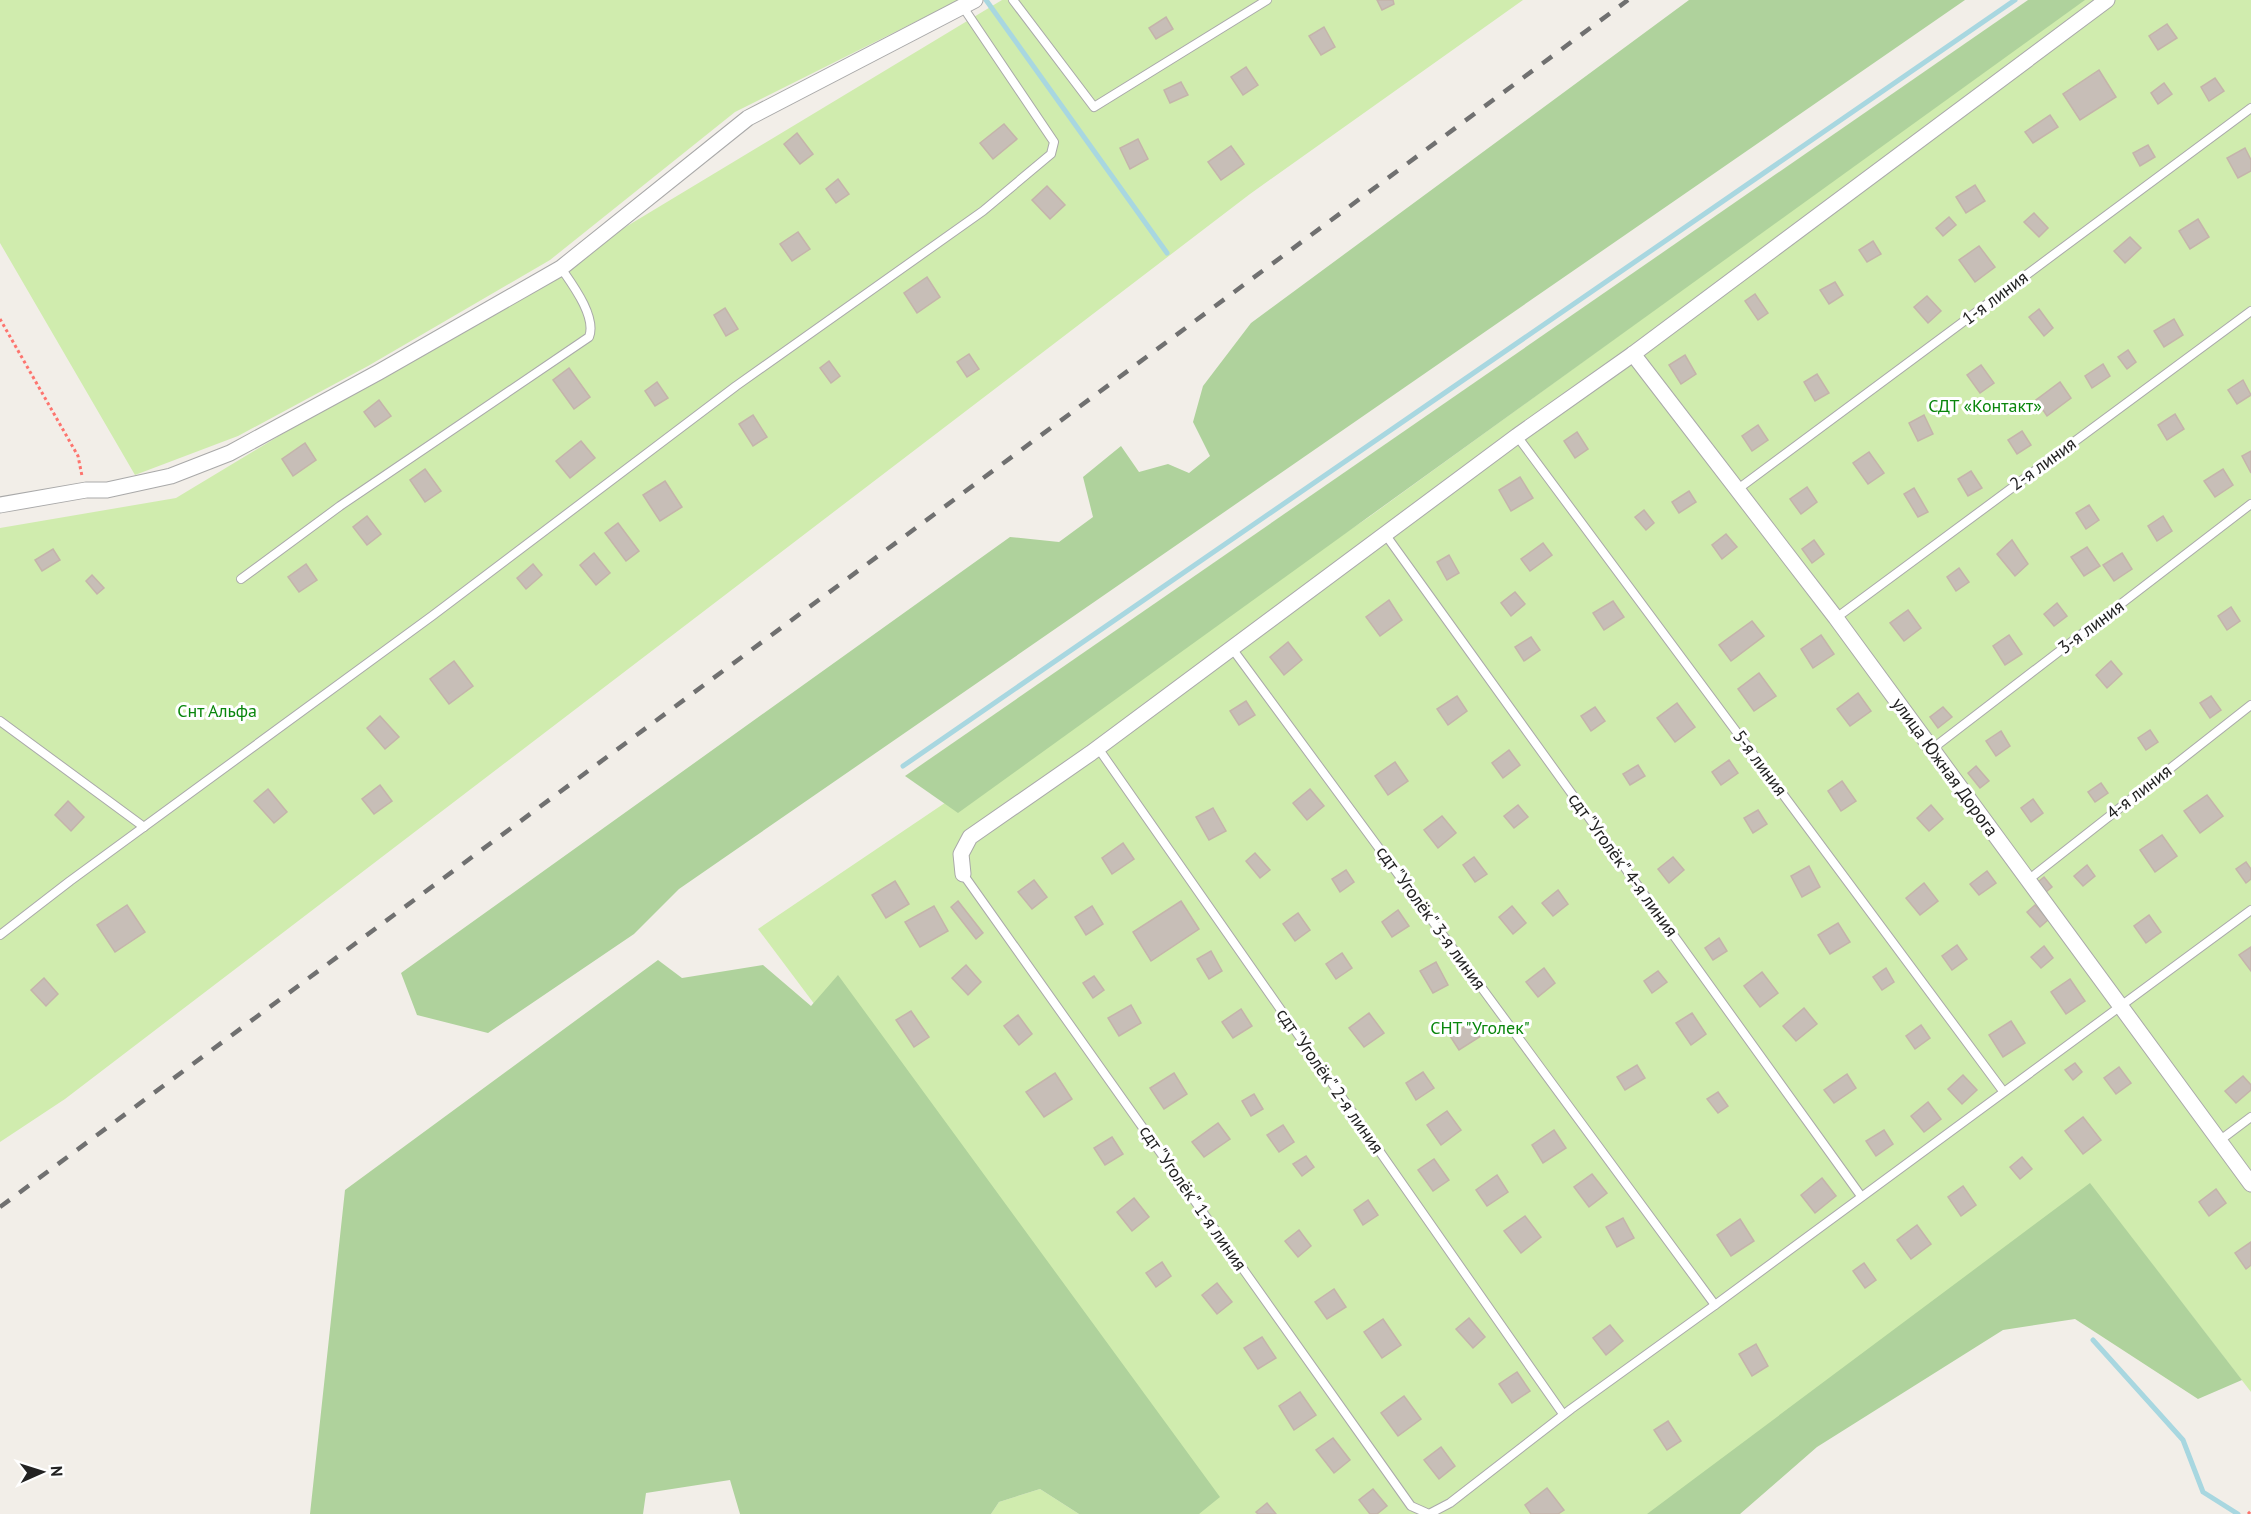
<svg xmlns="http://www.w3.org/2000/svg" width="2251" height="1514" font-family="'PT Sans',sans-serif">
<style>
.grass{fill:#d0ecae}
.forest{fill:#afd29c}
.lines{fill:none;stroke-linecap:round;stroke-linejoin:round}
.stream{stroke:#a8d7e0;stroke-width:5}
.building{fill:#c7beb7;stroke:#c4b4aa;stroke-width:1.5}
.service-casing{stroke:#a9a9a9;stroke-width:10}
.minor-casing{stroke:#a9a9a9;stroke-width:17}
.path{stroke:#fd746e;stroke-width:3;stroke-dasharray:3 3;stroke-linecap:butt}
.service{stroke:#fff;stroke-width:8}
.minor{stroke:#fff;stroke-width:15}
.rail{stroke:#707070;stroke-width:4.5;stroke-dasharray:12 12;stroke-linecap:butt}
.labels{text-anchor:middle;stroke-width:6;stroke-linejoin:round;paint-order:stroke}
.street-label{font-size:18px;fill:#222;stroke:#fff}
.park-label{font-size:18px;fill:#09860c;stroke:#fff}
</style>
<rect width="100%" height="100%" fill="#f2eee8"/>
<g class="grass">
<path d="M0,0H959L735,112L550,260L368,366L238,436L135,475L0,243Z"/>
<path d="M1002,0H1523L1250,194L65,1099L0,1142V528L176,498Z"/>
<path d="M2081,0H2251V1392L2110,1210L1689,1514H1197L758,929L1369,517Z"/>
<path d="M1040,1489L1079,1514H991L999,1502Z"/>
</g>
<g class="forest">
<path d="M1689,0H1965L679,889L634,934L488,1033L417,1015L401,973L1010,537L1059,542L1093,517L1083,477L1121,446L1139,472L1168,464L1189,473L1210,456L1193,422L1203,386L1251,323Z"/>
<path d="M2028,0H2085L958,813L905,776Z"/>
<path d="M658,960L682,978L763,965L811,1006L838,975L1220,1497L1199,1514H1079L1040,1489L999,1502L991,1514H740L730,1480L646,1493L643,1514H310L345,1190Z"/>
<path d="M2090,1183L2242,1380L2198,1399L2075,1319L2003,1330L1817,1447L1740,1514H1647Z"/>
</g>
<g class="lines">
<g class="stream">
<path d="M986,0L1167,253"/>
<path d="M903,766L2015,0"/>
<path d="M2093,1340L2183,1440L2203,1492L2238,1514"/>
</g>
</g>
<g class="building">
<path d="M1377,0H1393L1394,4L1382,10Z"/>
<path d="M1166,17L1173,29L1156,39L1149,28Z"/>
<path d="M2167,24L2177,38L2158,50L2149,36Z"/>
<path d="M1324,27L1335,47L1321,55L1309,36Z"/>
<path d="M1246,67L1258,85L1243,95L1231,77Z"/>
<path d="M2099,70L2116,97L2080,120L2063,94Z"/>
<path d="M2215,78L2224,91L2209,101L2201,87Z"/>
<path d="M1181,82L1188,95L1170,103L1164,90Z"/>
<path d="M2164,83L2172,94L2158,104L2151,93Z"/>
<path d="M2050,115L2058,127L2033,143L2025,132Z"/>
<path d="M1004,124L1017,139L993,159L980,143Z"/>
<path d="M797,133L813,154L800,164L784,144Z"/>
<path d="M1138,139L1148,159L1130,169L1120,148Z"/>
<path d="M2148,145L2155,157L2140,166L2133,153Z"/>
<path d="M1231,146L1244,164L1221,180L1208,162Z"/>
<path d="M2245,148L2251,160V171L2238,178L2227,158Z"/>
<path d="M838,179L849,194L836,203L826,189Z"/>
<path d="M1975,185L1985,201L1966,213L1956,197Z"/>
<path d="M1047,186L1065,205L1050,219L1032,200Z"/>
<path d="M2034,213L2048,228L2039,237L2024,222Z"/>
<path d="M1949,217L1956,225L1943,236L1936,228Z"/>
<path d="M2198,219L2209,237L2190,249L2179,231Z"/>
<path d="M798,232L810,249L792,261L780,244Z"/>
<path d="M2130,237L2141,248L2125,263L2114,251Z"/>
<path d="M1873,241L1881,254L1867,262L1859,250Z"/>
<path d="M1979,246L1995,267L1975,282L1959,260Z"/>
<path d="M927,277L940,297L917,313L904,293Z"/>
<path d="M1835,282L1843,295L1829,304L1820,290Z"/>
<path d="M1755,294L1768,313L1758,320L1745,301Z"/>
<path d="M1927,296L1941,311L1928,323L1914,307Z"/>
<path d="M725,308L738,329L726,336L714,315Z"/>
<path d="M2039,309L2053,328L2044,336L2029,317Z"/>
<path d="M2174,319L2183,335L2164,347L2154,331Z"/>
<path d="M2128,350L2136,362L2127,369L2118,357Z"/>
<path d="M969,354L979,369L967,377L957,362Z"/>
<path d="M1685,355L1696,374L1681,384L1669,365Z"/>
<path d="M829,361L840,376L831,383L820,368Z"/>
<path d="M2103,364L2110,376L2092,388L2085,376Z"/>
<path d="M1981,365L1994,383L1980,393L1967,375Z"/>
<path d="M569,368L590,397L574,409L553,380Z"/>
<path d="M1817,374L1829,393L1815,401L1804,382Z"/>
<path d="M2243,380L2251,395L2237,404L2228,390Z"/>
<path d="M657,382L668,398L655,406L645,391Z"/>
<path d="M2060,382L2071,398L2047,416L2036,400Z"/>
<path d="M379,400L391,416L375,427L364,412Z"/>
<path d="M2175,414L2184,429L2167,440L2158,425Z"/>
<path d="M753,415L767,437L753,446L739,424Z"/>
<path d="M1924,415L1933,434L1918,441L1909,423Z"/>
<path d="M1758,425L1768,440L1752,451L1742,436Z"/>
<path d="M2022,431L2031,445L2017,454L2008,440Z"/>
<path d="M1577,432L1588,449L1575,458L1564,441Z"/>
<path d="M581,441L595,458L570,478L556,461Z"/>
<path d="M305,443L316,460L293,476L282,459Z"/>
<path d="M2251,451V473L2242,456Z"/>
<path d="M1869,452L1884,473L1868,484L1853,463Z"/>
<path d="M425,469L441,491L425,502L410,480Z"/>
<path d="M2223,469L2233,485L2215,497L2204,481Z"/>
<path d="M1971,471L1982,488L1968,496L1958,479Z"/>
<path d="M1520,477L1533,498L1511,511L1499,490Z"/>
<path d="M665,481L682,507L660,521L643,495Z"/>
<path d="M1807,487L1817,502L1801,514L1790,499Z"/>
<path d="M1914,488L1928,512L1918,517L1904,494Z"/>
<path d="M1689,491L1696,502L1679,513L1672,502Z"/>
<path d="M2089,505L2099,520L2086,529L2076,513Z"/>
<path d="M1644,510L1654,523L1646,530L1635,517Z"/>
<path d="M367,516L381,534L367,545L353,527Z"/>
<path d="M2163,516L2172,531L2157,541L2148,526Z"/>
<path d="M618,523L639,551L626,561L605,533Z"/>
<path d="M1726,534L1737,547L1722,559L1712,545Z"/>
<path d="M1814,540L1824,554L1812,563L1802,549Z"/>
<path d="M2012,540L2028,564L2015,576L1997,554Z"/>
<path d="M1543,543L1552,555L1530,571L1521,559Z"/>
<path d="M2087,547L2100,566L2084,576L2071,557Z"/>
<path d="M53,549L60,560L42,571L35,560Z"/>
<path d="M594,553L610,573L596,585L580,565Z"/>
<path d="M2122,553L2132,569L2114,581L2103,565Z"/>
<path d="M1449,555L1459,573L1447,580L1437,562Z"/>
<path d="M306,564L317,580L299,592L288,577Z"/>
<path d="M533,564L542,575L526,589L517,578Z"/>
<path d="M1959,568L1969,582L1956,591L1947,577Z"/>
<path d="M92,575L104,588L97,594L86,581Z"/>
<path d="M1515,592L1525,604L1511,616L1501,603Z"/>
<path d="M1389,600L1402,620L1380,636L1366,617Z"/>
<path d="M1613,601L1624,617L1604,630L1593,613Z"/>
<path d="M2057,603L2067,616L2054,626L2044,614Z"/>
<path d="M2231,607L2240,621L2227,630L2218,616Z"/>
<path d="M1908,610L1921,628L1904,641L1890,623Z"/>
<path d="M1752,621L1764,636L1731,661L1719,645Z"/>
<path d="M1821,635L1834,654L1813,668L1801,649Z"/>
<path d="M2009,635L2022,654L2005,665L1993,646Z"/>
<path d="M1531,637L1540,650L1524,661L1515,647Z"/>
<path d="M1288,642L1302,660L1284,675L1270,657Z"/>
<path d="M454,661L473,686L449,704L430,679Z"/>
<path d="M2111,661L2122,674L2107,688L2096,675Z"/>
<path d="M1759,673L1776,696L1754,711L1738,689Z"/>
<path d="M1858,693L1871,711L1850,726L1837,709Z"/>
<path d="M1457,696L1467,711L1448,725L1437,709Z"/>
<path d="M2211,696L2221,710L2210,718L2200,703Z"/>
<path d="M1246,701L1255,715L1239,725L1230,711Z"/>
<path d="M1677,703L1695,727L1675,742L1657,718Z"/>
<path d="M1595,707L1605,721L1591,731L1581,716Z"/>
<path d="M1943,707L1952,717L1938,728L1930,717Z"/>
<path d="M380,716L399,737L385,749L367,728Z"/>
<path d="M2150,730L2158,742L2146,750L2138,738Z"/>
<path d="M2001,731L2010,746L1996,756L1986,741Z"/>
<path d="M1509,750L1520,765L1503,778L1492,763Z"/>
<path d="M1729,760L1738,773L1721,785L1712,772Z"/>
<path d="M1395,762L1408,781L1388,795L1375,776Z"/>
<path d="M1638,765L1645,776L1630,785L1623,774Z"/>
<path d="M1976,766L1989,781L1980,788L1968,773Z"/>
<path d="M1842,781L1856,801L1841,811L1828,791Z"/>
<path d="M2101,783L2108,793L2095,802L2088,792Z"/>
<path d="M380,785L392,801L374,814L362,799Z"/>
<path d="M268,789L287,812L274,823L254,801Z"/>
<path d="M1310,789L1324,806L1307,820L1293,803Z"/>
<path d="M2207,795L2223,816L2200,833L2184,811Z"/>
<path d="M2033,799L2043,813L2031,822L2021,808Z"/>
<path d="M68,801L84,817L71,831L55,815Z"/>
<path d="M1518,805L1528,817L1514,828L1504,816Z"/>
<path d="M1931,805L1943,819L1929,831L1917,818Z"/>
<path d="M1213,808L1226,831L1209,840L1196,817Z"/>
<path d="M1758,810L1767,824L1753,833L1744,818Z"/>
<path d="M1442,816L1456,833L1438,848L1424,830Z"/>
<path d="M2162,835L2177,856L2155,872L2140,850Z"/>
<path d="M1123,843L1134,859L1112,874L1102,858Z"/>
<path d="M1255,853L1270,870L1260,878L1246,861Z"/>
<path d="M1474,857L1487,874L1475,882L1463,865Z"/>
<path d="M1673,857L1684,870L1669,883L1658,869Z"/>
<path d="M2246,862L2251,869V879L2246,883L2236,869Z"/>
<path d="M2087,865L2095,876L2083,886L2074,876Z"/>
<path d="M1809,866L1820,887L1802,897L1791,876Z"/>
<path d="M1346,870L1354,882L1340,892L1332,879Z"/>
<path d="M1987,871L1996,883L1979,895L1970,884Z"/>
<path d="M2044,877L2052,887L2046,892L2038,882Z"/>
<path d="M1034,880L1047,897L1032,909L1018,892Z"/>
<path d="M895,881L909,904L886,918L872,895Z"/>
<path d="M1924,883L1938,901L1920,915L1906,898Z"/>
<path d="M1558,890L1568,904L1553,916L1542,903Z"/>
<path d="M958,901L983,933L976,939L951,907Z"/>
<path d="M1181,901L1199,929L1151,961L1133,932Z"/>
<path d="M127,905L145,932L115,952L97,925Z"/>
<path d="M2035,905L2048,920L2040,927L2027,912Z"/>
<path d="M934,906L948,931L920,947L905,922Z"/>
<path d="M1092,906L1103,924L1086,935L1075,917Z"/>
<path d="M1512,906L1526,923L1513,934L1499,917Z"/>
<path d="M1398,910L1409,926L1392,937L1382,922Z"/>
<path d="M1298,913L1310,930L1295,941L1283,924Z"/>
<path d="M2149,915L2161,932L2146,943L2134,926Z"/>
<path d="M1838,923L1850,942L1830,954L1818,935Z"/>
<path d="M1719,938L1727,951L1713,960L1705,948Z"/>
<path d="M1957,945L1967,959L1952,970L1942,956Z"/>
<path d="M2044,946L2053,958L2041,968L2031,957Z"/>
<path d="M2251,947V971L2239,955Z"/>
<path d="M1211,951L1222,971L1209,979L1197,959Z"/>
<path d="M1342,953L1352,968L1336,979L1326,964Z"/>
<path d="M1436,962L1448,985L1433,993L1420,971Z"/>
<path d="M966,965L981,982L968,995L952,978Z"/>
<path d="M1544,968L1555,983L1538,997L1526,982Z"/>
<path d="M1886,968L1894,982L1882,990L1873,977Z"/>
<path d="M1658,971L1667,982L1652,993L1644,981Z"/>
<path d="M1762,972L1778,993L1760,1007L1744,986Z"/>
<path d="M1094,976L1104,990L1093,998L1083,983Z"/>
<path d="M44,978L58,994L46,1006L31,990Z"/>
<path d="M2070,979L2085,1001L2066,1014L2051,992Z"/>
<path d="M1131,1005L1141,1023L1119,1036L1108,1018Z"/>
<path d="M1804,1008L1817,1024L1796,1041L1783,1026Z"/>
<path d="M1241,1009L1252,1026L1233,1038L1222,1022Z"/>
<path d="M911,1011L929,1037L914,1047L896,1020Z"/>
<path d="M1369,1013L1384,1033L1364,1047L1349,1028Z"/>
<path d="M1692,1013L1706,1034L1691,1045L1676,1023Z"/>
<path d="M1018,1015L1032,1034L1019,1045L1004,1026Z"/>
<path d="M2011,1021L2025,1043L2003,1057L1989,1035Z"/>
<path d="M1472,1022L1481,1036L1459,1050L1450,1036Z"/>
<path d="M1921,1025L1930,1038L1915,1049L1906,1036Z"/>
<path d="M2075,1063L2082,1072L2073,1080L2065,1070Z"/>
<path d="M1637,1065L1645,1078L1625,1090L1617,1077Z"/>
<path d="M2119,1067L2131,1083L2116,1094L2104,1078Z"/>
<path d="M1423,1072L1434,1088L1416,1100L1406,1083Z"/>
<path d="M1055,1073L1072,1099L1044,1117L1026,1092Z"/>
<path d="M1174,1073L1187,1094L1164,1109L1150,1088Z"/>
<path d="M1847,1074L1856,1088L1834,1103L1824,1090Z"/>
<path d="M1963,1075L1977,1090L1962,1104L1948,1089Z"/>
<path d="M2243,1076L2251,1085V1090L2236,1103L2225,1091Z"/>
<path d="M1718,1092L1728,1106L1718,1113L1707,1099Z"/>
<path d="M1254,1094L1263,1109L1251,1116L1242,1101Z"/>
<path d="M1928,1102L1941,1119L1924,1132L1911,1116Z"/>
<path d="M1447,1111L1461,1130L1441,1145L1427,1125Z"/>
<path d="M2083,1117L2101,1140L2083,1154L2065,1131Z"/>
<path d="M1218,1123L1230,1139L1204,1157L1192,1142Z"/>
<path d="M1283,1125L1294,1142L1279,1152L1267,1135Z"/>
<path d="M1554,1130L1566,1148L1543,1163L1532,1145Z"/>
<path d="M1884,1130L1893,1144L1876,1156L1866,1141Z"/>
<path d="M1112,1137L1123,1154L1105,1165L1094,1148Z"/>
<path d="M1306,1156L1314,1167L1302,1176L1293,1164Z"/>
<path d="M2022,1157L2032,1169L2020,1179L2010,1167Z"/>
<path d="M1434,1159L1449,1180L1433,1191L1418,1170Z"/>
<path d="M1592,1174L1607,1193L1589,1207L1574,1187Z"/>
<path d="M1497,1175L1508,1192L1487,1206L1476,1190Z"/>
<path d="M1822,1178L1836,1196L1815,1213L1801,1195Z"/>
<path d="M1963,1186L1976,1205L1961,1216L1948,1197Z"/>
<path d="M2216,1189L2226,1203L2209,1216L2199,1202Z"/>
<path d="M1134,1198L1149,1217L1132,1231L1117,1212Z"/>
<path d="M1368,1200L1378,1215L1363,1225L1354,1210Z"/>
<path d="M1525,1216L1541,1237L1521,1253L1504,1231Z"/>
<path d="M1623,1218L1634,1238L1617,1247L1606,1227Z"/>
<path d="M1740,1219L1754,1241L1731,1256L1717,1235Z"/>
<path d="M1917,1225L1931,1244L1911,1259L1897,1240Z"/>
<path d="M1299,1230L1311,1246L1298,1257L1285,1241Z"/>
<path d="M2251,1242V1265L2246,1269L2235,1253Z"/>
<path d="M1162,1262L1171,1276L1156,1287L1146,1273Z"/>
<path d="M1864,1263L1876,1280L1865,1288L1853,1271Z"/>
<path d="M1217,1283L1232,1302L1217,1314L1202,1295Z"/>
<path d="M1334,1289L1346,1307L1327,1319L1315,1302Z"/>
<path d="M1469,1318L1485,1337L1473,1348L1456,1329Z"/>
<path d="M1383,1319L1401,1345L1382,1358L1364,1332Z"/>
<path d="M1610,1325L1623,1341L1606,1355L1593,1338Z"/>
<path d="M1262,1337L1276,1358L1258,1369L1244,1348Z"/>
<path d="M1756,1344L1768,1366L1752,1376L1739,1354Z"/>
<path d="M1517,1372L1530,1391L1512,1403L1499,1384Z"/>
<path d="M1300,1392L1316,1415L1294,1430L1279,1406Z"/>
<path d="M1404,1396L1421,1419L1398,1436L1381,1413Z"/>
<path d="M1668,1421L1681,1441L1667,1450L1654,1430Z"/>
<path d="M1333,1438L1350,1460L1334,1473L1316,1450Z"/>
<path d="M1441,1447L1455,1466L1439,1479L1424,1460Z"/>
<path d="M1547,1488L1564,1510L1558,1514H1531L1525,1505Z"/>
<path d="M1373,1489L1387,1506L1377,1514H1370L1359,1500Z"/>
<path d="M1267,1503L1276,1514H1258L1256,1512Z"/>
</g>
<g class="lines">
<defs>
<g id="service">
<path d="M1013,0L1094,107L1267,0"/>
<path d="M1517,436L2003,1091"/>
<path d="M1738,489L2251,108"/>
<path d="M1385,534L1861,1196"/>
<path d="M241,579L340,506L589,337C597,317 572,284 561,268"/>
<path d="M1836,618L2251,311"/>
<path d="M1231,647L1715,1305"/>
<path d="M0,721L144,827"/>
<path d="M1098,748L1563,1414"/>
<path d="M1932,749L2251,504"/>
<path d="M963,874L1411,1506L1429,1514L1450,1503L1571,1409L1715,1305L2251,910"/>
<path d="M2028,880L2251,705"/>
<path d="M0,935L70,881L432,616L736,386L983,211L1051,154L1054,142L963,7"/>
<path d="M2219,1141L2251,1117"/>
</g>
<g id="minor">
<path d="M1633,354L1836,618L2251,1184"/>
<path d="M0,505L86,490H107L171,476L230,453L379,372L561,268L748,118L975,0"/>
<path d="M963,874L961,854L970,837L1091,753L1517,436L1633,354L2107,0"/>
</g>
</defs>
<use href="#service" class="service-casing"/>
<use href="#minor" class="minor-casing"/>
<g class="path">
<path d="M0,319L78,456L82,476"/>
<path d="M2248,1514L2251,1511"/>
</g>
<use href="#service" class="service"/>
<use href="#minor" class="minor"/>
<path class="rail" d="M0,1207L1628,0"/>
</g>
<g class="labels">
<g class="street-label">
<text transform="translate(1995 298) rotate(-37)" y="6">1-я линия</text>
<text transform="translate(2043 464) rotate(-36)" y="6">2-я линия</text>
<text transform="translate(2091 627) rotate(-37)" y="6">3-я линия</text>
<text transform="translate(1760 763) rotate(53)" y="6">5-я линия</text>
<text transform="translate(1945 767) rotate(54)" y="6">улица Южная Дорога</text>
<text transform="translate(2139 792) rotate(-38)" y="6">4-я линия</text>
<text transform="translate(1623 865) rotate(54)" y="6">сдт "Уголёк" 4-я линия</text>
<text transform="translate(1431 918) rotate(54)" y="6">сдт "Уголёк" 3-я линия</text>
<text transform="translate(1330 1081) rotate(55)" y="6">сдт "Уголёк" 2-я линия</text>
<text transform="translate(1193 1198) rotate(55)" y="6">сдт "Уголёк" 1-я линия</text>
</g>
<g class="park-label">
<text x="1985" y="412">СДТ «Контакт»</text>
<text x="217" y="717">Снт Альфа</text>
<text x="1480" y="1034">СНТ "Уголек"</text>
</g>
</g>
<g transform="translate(42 1472) rotate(87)" stroke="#ffffff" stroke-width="4.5" paint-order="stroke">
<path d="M0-4.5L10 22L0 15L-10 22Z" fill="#222222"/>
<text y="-9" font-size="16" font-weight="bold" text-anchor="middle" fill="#222222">N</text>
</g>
</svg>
